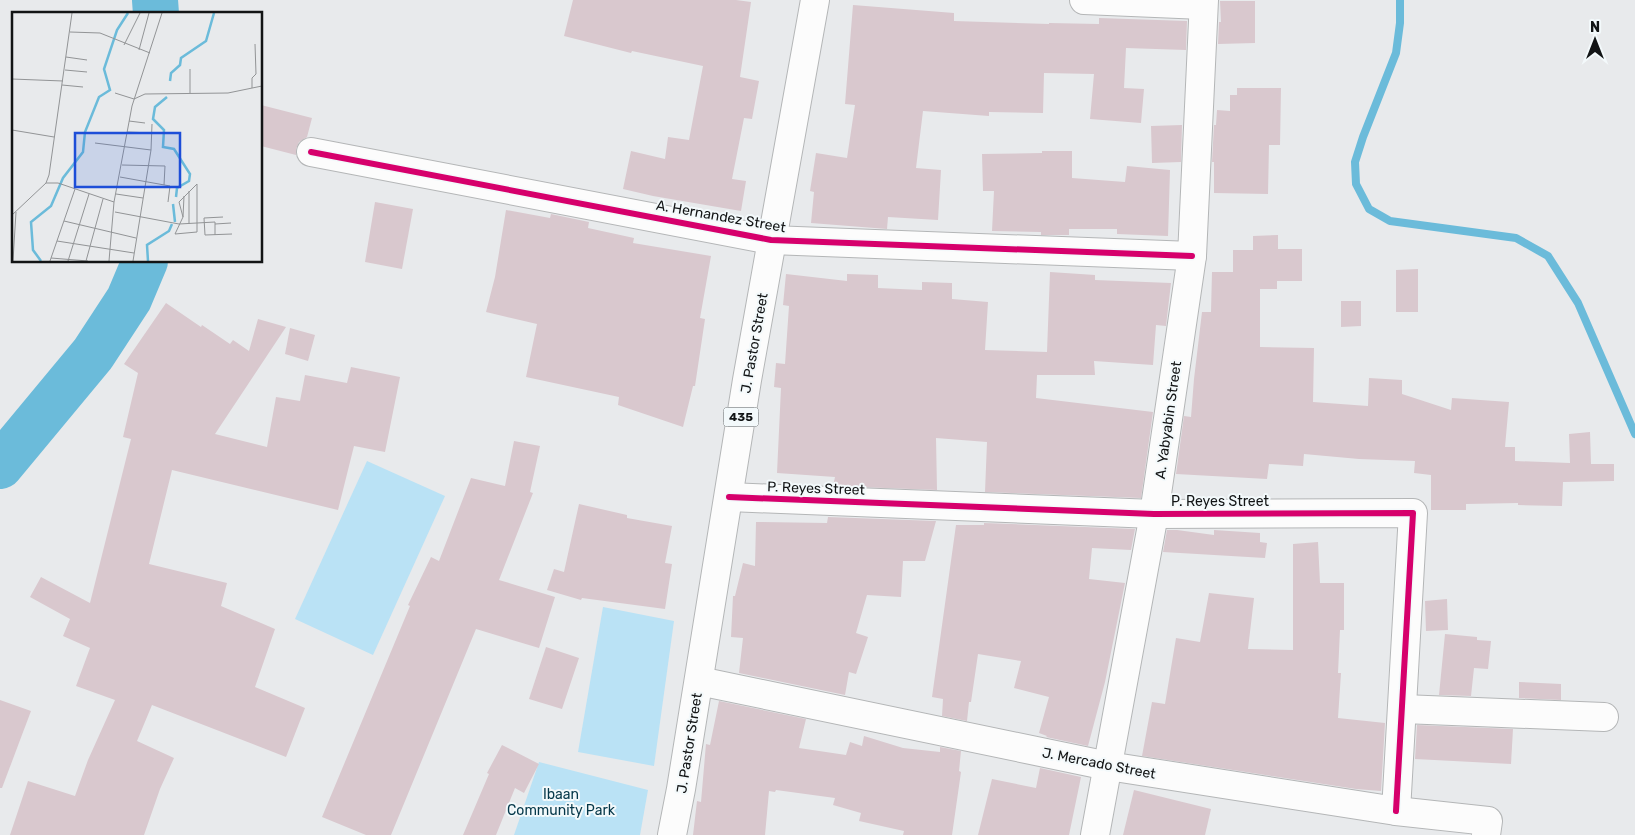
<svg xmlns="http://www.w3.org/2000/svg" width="1635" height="835" font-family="Rubik,sans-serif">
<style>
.green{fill:#bae2f5}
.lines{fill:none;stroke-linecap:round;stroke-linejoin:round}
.stream{stroke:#6bbbda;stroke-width:8}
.river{stroke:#6bbbda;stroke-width:46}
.building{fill:#d9c8ce}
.minor-casing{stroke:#b4b6b7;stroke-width:30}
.primary-casing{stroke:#b4b6b7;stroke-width:30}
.minor{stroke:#fcfcfc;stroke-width:28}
.primary{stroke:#fcfcfc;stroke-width:28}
.cycleway-casing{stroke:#f3f9fb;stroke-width:9}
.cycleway{stroke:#d6006c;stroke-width:6}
.labels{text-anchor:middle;stroke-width:4;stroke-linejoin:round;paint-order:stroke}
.shield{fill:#f3f9fb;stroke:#56595a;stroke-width:1}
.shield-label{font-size:12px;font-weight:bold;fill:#121415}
.street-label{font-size:14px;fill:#121415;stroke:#f3f9fb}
.park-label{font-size:14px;fill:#043749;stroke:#f3f9fb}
.inset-river{fill:none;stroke:#6bbbda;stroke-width:2.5}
.inset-road{fill:none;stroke:#929496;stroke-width:1}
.view{fill:#1d4ed8;fill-opacity:0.15;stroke:#1d4ed8;stroke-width:2.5}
.inset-edge{fill:none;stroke:#121415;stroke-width:2.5}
</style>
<rect width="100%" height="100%" fill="#e8eaec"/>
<g class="green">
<path d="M367,461L445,496L373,655L295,619Z"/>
<path d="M603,607L674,621L654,766L578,752Z"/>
<path d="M539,762L648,790L640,835H514Z"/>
</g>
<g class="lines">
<path class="stream" d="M1400,0V23L1396,53L1363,137L1355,162L1356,184L1369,209L1390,221L1516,238L1548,256L1578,303L1635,434"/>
<g class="river">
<path d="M155,0L156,14"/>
<path d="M0,466L93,354L129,299L145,261"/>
</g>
</g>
<g class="building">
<path d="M573,0H736L751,2L740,77L759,81L752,119L744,118L732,179L746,181L741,211L653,196L623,189L631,151L665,159L668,137L689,140L703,66L632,51L631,53L564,36Z"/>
<path d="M1220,1H1255V43L1218,44L1219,22H1221Z"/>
<path d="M853,5L954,13V21L1049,24V23L1099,24V18L1187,21L1186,50L1126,48L1124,88L1144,89L1141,123L1090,119L1094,74L1044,73L1043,113L989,112V116L923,111L916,168L941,170L938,220L888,217L887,229L811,223L814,192L810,191L816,153L847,158L855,105L845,104Z"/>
<path d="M1237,88H1281L1280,145H1269L1268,194L1214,193V162H1212L1214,125H1216L1217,110L1230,111V95H1237Z"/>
<path d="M261,105L312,118L307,137L299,142L296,149V155L261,146Z"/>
<path d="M1182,125L1181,162L1152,163L1151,126Z"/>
<path d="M1042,151H1072V178L1125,182L1127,166L1170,170L1168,236L1117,234V229H1069V235H1041V232L992,231L994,191H983L982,154L1042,153Z"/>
<path d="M375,202L413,209L402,269L365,262Z"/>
<path d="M506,210L550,218L551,214L589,222L588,228L634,238L633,243L711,256L700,318L705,319L695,386H693L683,427L618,405L619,397L526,377L537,324L486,312L495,277Z"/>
<path d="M1278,235V249H1302V281H1277V289H1260V347L1314,348L1313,402L1368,406L1369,378L1402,380V394L1451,410L1452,398L1509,402L1505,447H1515V461L1570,463L1569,434L1590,432L1591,464H1614V481L1563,482L1562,506L1518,505V503L1466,504V510H1431V475L1414,473L1415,461L1359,459L1304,454L1303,466L1269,464L1267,479L1176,474L1184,416L1191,417L1194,379L1202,312H1211L1212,272H1233V250H1253V236Z"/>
<path d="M1418,269V312H1396V270Z"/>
<path d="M1050,272L1095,275V280L1171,283L1166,326L1156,325L1153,365L1094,361L1095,375H1037L1036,398L1153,412L1141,498L985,492L987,442L936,438L937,490L833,486L835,477L777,473L781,388L774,387L776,363L785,364L789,306L783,305L786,274L847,281V274L878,275V288L922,290V282L952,283V299L988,302L985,350L1047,352Z"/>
<path d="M1341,301H1361V326L1341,327Z"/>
<path d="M166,303L201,327L202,325L230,344L233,340L249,351L258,319L286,327L215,434L267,447L276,397L300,401L305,375L347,383L351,367L400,377L385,452L354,446L338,510L172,470L149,564L227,583L221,606L275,629L255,687L305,708L286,757L152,705L137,741L174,758L160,789L144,835H10L28,781L75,796L88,760L115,700L76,686L90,648L63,636L70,619L30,597L41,577L90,603L131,439L123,437L138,373L124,364Z"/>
<path d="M290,328L315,335L308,361L285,354Z"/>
<path d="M514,441L540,446L530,492L533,493L499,580L555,597L539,648L476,629L391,835H366L322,817L410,606L408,605L431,557L439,561L471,478L505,486Z"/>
<path d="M579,504L627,515V518L672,526L665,563L672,564L665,609L582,598L581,600L547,590L554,569L564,572Z"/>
<path d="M828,517L936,521L925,561H903L901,597L867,595L856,633L868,637L856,674L849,672L845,695L739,673L743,638L731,637L733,596H735L743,563L755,566L756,522L827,523Z"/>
<path d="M984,523L1135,529L1131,550L1092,548L1089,579L1125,583L1105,682L1088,746L1046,737L1047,736L1039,733L1049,697L1014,688L1021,661L978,654L971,702H969L967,721L942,716L943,699L932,697L956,525H984Z"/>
<path d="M1167,530H1177L1214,535V530L1260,533V542L1267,543L1265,558L1163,552Z"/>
<path d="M1318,542L1320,583H1344V630H1340L1338,673H1341L1338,718L1385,723L1381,791L1356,789L1142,756L1152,702L1165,704L1176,638L1200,642L1209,593L1254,598L1248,649L1293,650V544Z"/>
<path d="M1447,599L1448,630L1426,631L1425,601Z"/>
<path d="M1445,634L1477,637V640L1491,641L1488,669L1474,668L1471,696L1439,695Z"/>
<path d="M546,647L579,658L562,709L529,699Z"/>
<path d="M1519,682L1561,684V700L1519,698Z"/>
<path d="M0,700L31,711L2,788H0Z"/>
<path d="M719,701L806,719L799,748L846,755L850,742L862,746L864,736L903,748L940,752V747L961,751L959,771L961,772L952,835H903L904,831L859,821L861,813L833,805L835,798L776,790L775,792L769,791L765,835H693L697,801L701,802L706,744L710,745Z"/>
<path d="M1417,725L1513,729L1511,764L1415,759Z"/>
<path d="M502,745L539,764L524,793L515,788L496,835H463L489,774L487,773Z"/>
<path d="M1040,768L1081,777L1069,835H978L992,779L1036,788Z"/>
<path d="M1134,790L1211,809L1205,835H1123Z"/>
</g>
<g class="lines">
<defs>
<g id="minor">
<path d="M1084,0L1203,5"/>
<path d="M311,152L771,240L1192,256"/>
<path d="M729,497L1154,514L1413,513L1396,811"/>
<path d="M699,681L1108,766L1396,811L1488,821L1486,835"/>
<path d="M1403,709L1604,717"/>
<path d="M1095,835L1154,514L1192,256L1204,0"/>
</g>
<path id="primary" d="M672,835L681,789L747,380L815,0"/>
</defs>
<use href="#minor" class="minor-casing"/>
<use href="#primary" class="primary-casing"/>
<use href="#minor" class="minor"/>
<use href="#primary" class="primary"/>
<defs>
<g id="cycleway">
<path d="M311,152L771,240L1192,256"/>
<path d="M729,497L1154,514L1413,513L1396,811"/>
</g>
</defs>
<use href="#cycleway" class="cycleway-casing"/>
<use href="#cycleway" class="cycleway"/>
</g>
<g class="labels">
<rect class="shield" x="723.5" y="407.5" width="35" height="19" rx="4"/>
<g class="shield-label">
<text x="741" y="421">435</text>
</g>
<g class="street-label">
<text transform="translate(721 216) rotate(10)" y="5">A. Hernandez Street</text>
<text transform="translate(754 343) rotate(-80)" y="5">J. Pastor Street</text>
<text transform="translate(1168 420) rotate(-82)" y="5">A. Yabyabin Street</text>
<text transform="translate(816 488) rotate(2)" y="5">P. Reyes Street</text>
<text x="1220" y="506">P. Reyes Street</text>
<text transform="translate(689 743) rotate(-81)" y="5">J. Pastor Street</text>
<text transform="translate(1099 763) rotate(11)" y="5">J. Mercado Street</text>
</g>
<g class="park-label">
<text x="561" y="799">Ibaan<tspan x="561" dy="16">Community Park</tspan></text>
</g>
</g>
<g transform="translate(12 12)">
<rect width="250" height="250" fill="#e8eaec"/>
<path class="inset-river" d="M158,69L159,61L168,53L169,46L194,29L202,1M155,85L143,95L141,107L152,118L151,135L162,137L178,162L177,169L165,176L164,185M161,192L163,210M29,249L21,238L19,210L39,194L51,166L71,140L73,120L87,85L98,78L92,57L105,18L116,1M136,249L135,233L157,219L160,212"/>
<path class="inset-road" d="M58,20L88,21L138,41M112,33L128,1M127,38L137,1M54,45L75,48M53,58L75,60M0,67L51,69M50,73L71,75M240,76V66L244,62L243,32M103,81L122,87M178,81V57M122,87L133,82L216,81L250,74M117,109L133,111M0,118L42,125M115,120L140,121M83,131L139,138M110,153L153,154L152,173M108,165L158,174L156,190M34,171H46L102,190M177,179V212M104,182L131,186M172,184L171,205L163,222L185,220V172M103,200L167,212L203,210V223M0,203L34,171L37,163L60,1M171,205L167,190L185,172M211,205L192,206L193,223L220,222M52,209L124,226M203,212L219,211M45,229L122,241M39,246L76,249M1,249L4,200M38,249L63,177M56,249L77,182M74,249L91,187M97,249L102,190L120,94L150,1M121,249L139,138L140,112"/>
<path class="view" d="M63,121H168V175H63Z"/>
<rect width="250" height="250" class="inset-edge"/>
</g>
<g transform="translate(1595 40)" stroke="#f3f9fb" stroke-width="4" paint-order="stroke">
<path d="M0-4L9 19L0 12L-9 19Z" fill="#121415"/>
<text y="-8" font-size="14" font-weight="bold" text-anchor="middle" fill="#121415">N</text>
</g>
</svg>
